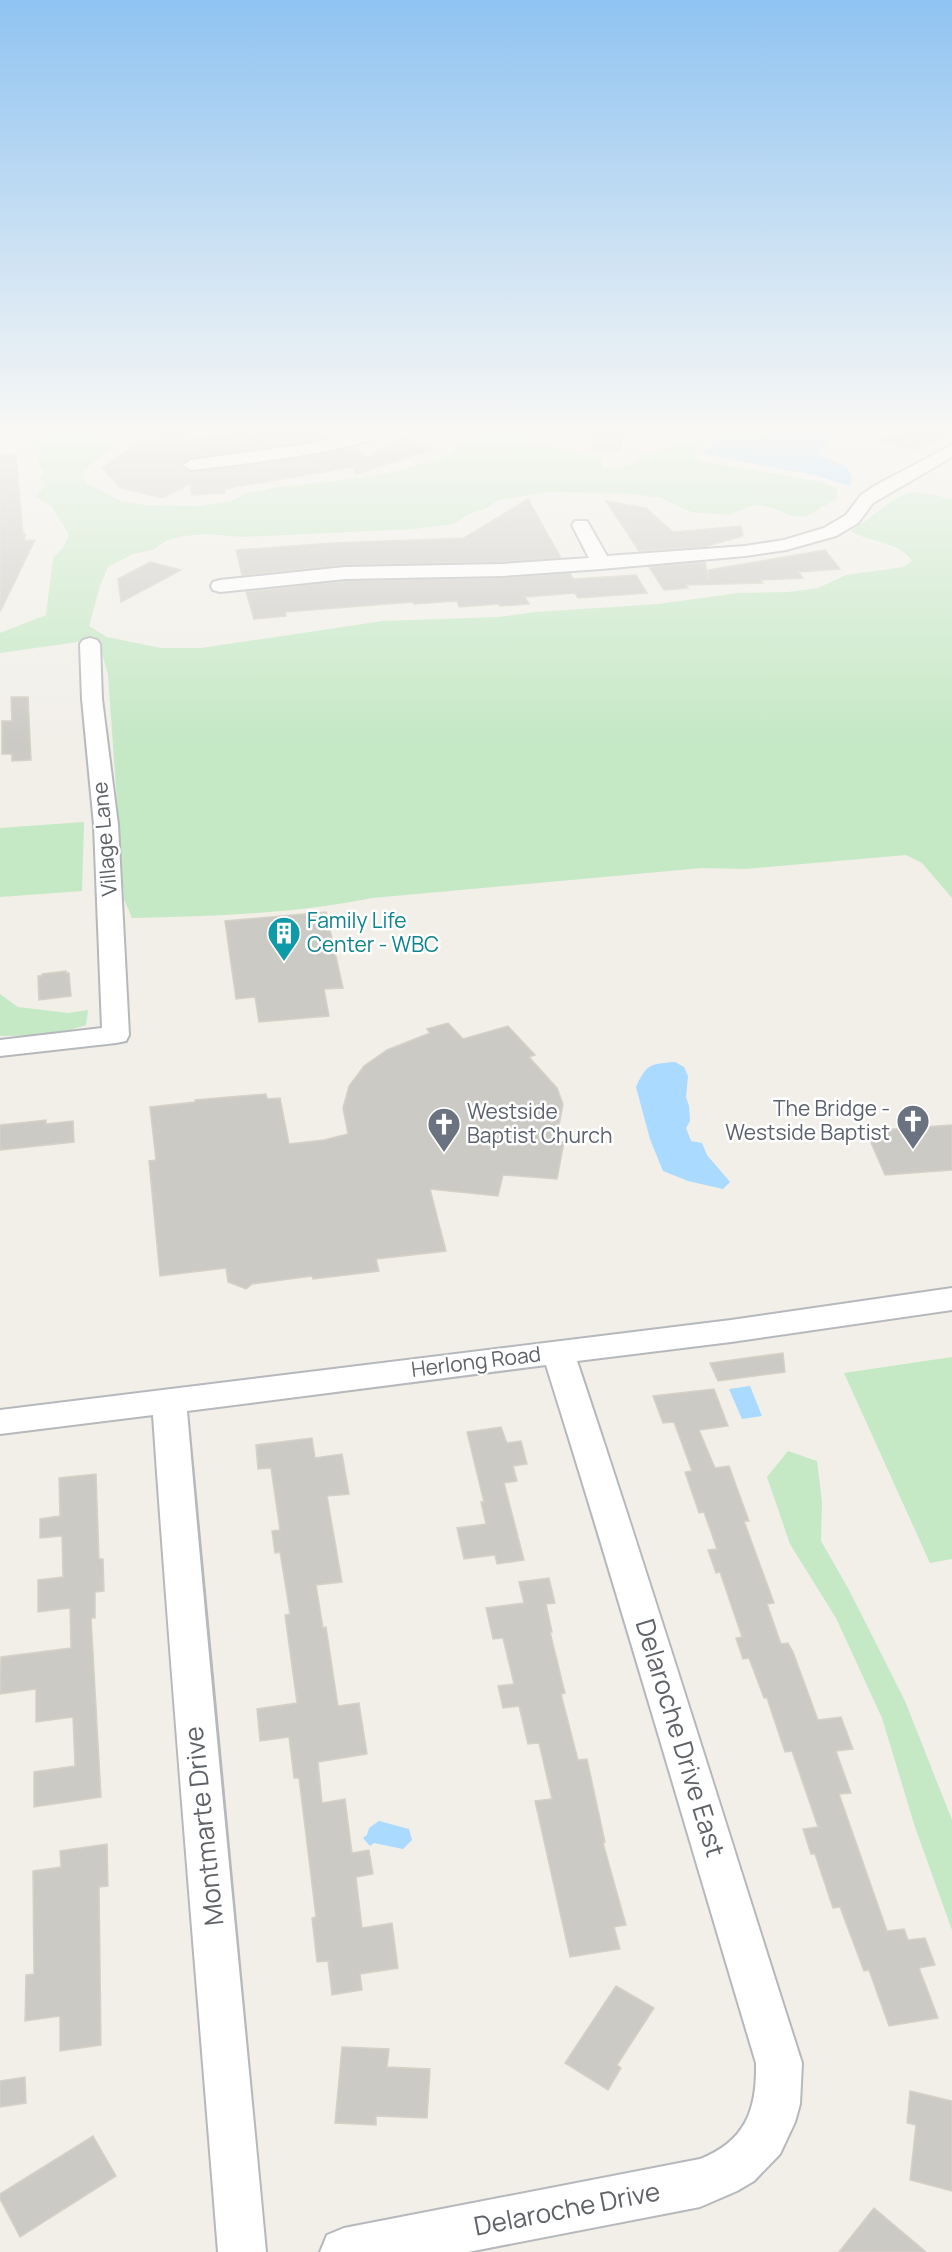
<svg xmlns="http://www.w3.org/2000/svg" width="952" height="2252" font-family="Manrope,sans-serif">
<style>
.green{fill:#c5e8c5}
.water{fill:#aadaff}
.building{fill:#cccac5;stroke:#d6d1c6;stroke-width:1.5}
.lines{fill:none;stroke-linecap:round;stroke-linejoin:round}
.minor-casing{stroke:#b5b8bc;stroke-width:4}
.minor{fill:#fff;fill-rule:evenodd}
.labels{text-anchor:middle;stroke-width:5;stroke-linejoin:round;paint-order:stroke}
.street-label{font-size:21px;fill:#5f6368;stroke:#fff}
.culture-label{font-size:21px;fill:#0d838f;stroke:#fff;text-anchor:start}
.worship-label{font-size:21px;fill:#5b616d;stroke:#fff;text-anchor:end}
.near-street-label{font-size:26px;fill:#5f6368;stroke:#fff}
</style>
<rect width="100%" height="100%" fill="#f1efe8"/>
<g class="green">
<path d="M43,428H90L89,430L110,439L112,448L83,471L86,483L121,501L146,505L201,506L234,500L247,493L279,487L369,477L398,471L451,454L458,446L481,436L489,428H511L529,434V443L600,457L603,468C616,469 634,468 641,456L676,446L685,437L698,438L705,441L693,453L699,461L821,482L838,489L836,499L805,517L789,515L776,509L756,504L729,515L691,512L661,498L634,494L548,492L498,500L485,509L466,515L454,524L414,529L242,537L207,534L184,536L168,540L152,550L133,554L108,567L100,586L89,626L107,637L161,648H201L383,621L498,617L536,612L658,604L738,593L788,592L818,588L846,575L903,567L912,561C898,540 870,543 850,531C868,522 891,497 910,493C922,491 940,497 952,499V898L922,863L906,855L745,869L702,868L372,898C293,914 212,916 132,918L124,899L108,675L100,646L92,640L0,653V633L46,615L53,558L63,548L69,535L52,507L36,496L45,485L40,478L44,471L38,464L40,455L34,435Z"/>
<path d="M84,822L82,891L0,897V828Z"/>
<path d="M0,994L18,1007L68,1013L88,1010L86,1025L54,1035L0,1036Z"/>
<path d="M952,1357V1559L930,1563L844,1373Z"/>
<path d="M788,1451L817,1461L822,1502L821,1541L848,1588L905,1701L952,1820V1930L915,1827L882,1718L836,1618L790,1544L767,1477Z"/>
</g>
<g class="water">
<path d="M720,428H859L833,438L820,452L821,456L846,466L852,477L850,486L814,475L702,454L716,441Z"/>
<path d="M675,1062L684,1067L688,1076L686,1097L689,1106L690,1121L686,1128L691,1141L702,1143L707,1155L730,1182L723,1189L688,1181L663,1171L650,1139L636,1087C647,1063 651,1064 675,1062Z"/>
<path d="M750,1386L762,1416L742,1419L729,1389Z"/>
<path d="M379,1821L409,1829L412,1840L403,1849L374,1843L370,1846L363,1838L367,1835L369,1828Z"/>
</g>
<g class="building">
<path d="M162,428H188L184,439L274,428H334L340,434L314,441L191,458L181,466L191,472L298,458L355,447L367,458L401,437L434,449L356,474L353,467L224,489L225,493L192,495L190,484L162,498L121,488L102,468L134,445L158,439Z"/>
<path d="M595,428H624L619,452L591,451Z"/>
<path d="M909,428H952V433L913,450L879,440Z"/>
<path d="M16,454L23,535L25,534V541L35,540L0,612V455Z"/>
<path d="M528,499L561,558L502,562L345,565L242,575L236,550L333,543L464,538Z"/>
<path d="M606,501L646,508L673,532L741,526L743,536L704,547L639,551Z"/>
<path d="M825,550L840,569L798,572L803,578L761,580L763,583L686,585L688,588L664,590L649,567L705,562L709,581L708,570Z"/>
<path d="M150,562L181,570L121,602L118,579Z"/>
<path d="M570,573L573,579L636,575L647,593L578,598L575,593L525,597L529,604L500,606L499,604L459,607L457,601L414,604L413,602L285,612L286,616L254,619L246,592L345,581L502,578Z"/>
<path d="M11,697H28L31,760L12,761V754H2V721H12Z"/>
<path d="M326,912L343,988L324,989L329,1016L259,1022L255,997L236,999L225,921Z"/>
<path d="M66,971V973H69L71,996L39,1000L38,976H42V974Z"/>
<path d="M448,1023L463,1039L508,1026L535,1055L529,1057L557,1088L563,1104L556,1141L564,1142L557,1179L503,1175L498,1196L430,1189L446,1251L376,1259L379,1271L313,1279L312,1276L252,1284L246,1289L228,1282L226,1268L160,1276L149,1161L156,1160L150,1107L195,1102V1100L266,1094L267,1099L280,1098L289,1144L324,1140L348,1134L343,1108L349,1086L364,1066L387,1050L430,1033L427,1029Z"/>
<path d="M46,1120V1124L73,1121L74,1142L0,1150V1125Z"/>
<path d="M952,1125V1170L885,1175L866,1131Z"/>
<path d="M783,1353L785,1372L718,1381L710,1363Z"/>
<path d="M714,1389L728,1426L699,1430L715,1468L729,1466L749,1521H744L774,1603L767,1604L781,1644L788,1643L793,1652L818,1720L841,1717L853,1749L836,1751L851,1793L839,1794L887,1931L904,1929L908,1940L925,1938L935,1965L919,1968L938,2018L889,2026L869,1970L864,1971L840,1907L833,1908L815,1854H811L803,1829L818,1827L792,1751L785,1752L767,1698H764L749,1658L743,1659L736,1638L742,1637L720,1572L716,1573L708,1550L717,1549L704,1512L699,1513L685,1472L692,1471L674,1422L663,1423L653,1396Z"/>
<path d="M501,1427L507,1443L521,1441L527,1464L513,1466L517,1481L504,1483L524,1560L497,1564L495,1555L464,1559L457,1528L486,1524L481,1502H484L467,1432Z"/>
<path d="M312,1438L315,1458L342,1454L349,1494L327,1496L342,1582L316,1585L323,1628L326,1627L338,1706L359,1703L367,1754L318,1762L322,1803L345,1799L352,1853L369,1850L373,1874L356,1877L362,1928L392,1923L398,1968L360,1974L362,1990L332,1995L328,1961L317,1962L312,1918L316,1917L299,1778H294L289,1737L260,1741L257,1709L297,1703L285,1615L290,1614L280,1552L275,1553L272,1531L280,1530L271,1468L258,1469L256,1445Z"/>
<path d="M96,1474L99,1559H103L104,1591L95,1592V1618H91L101,1797L34,1807V1772L75,1766L73,1717L36,1722V1689L0,1694L1,1657L71,1648L70,1608L38,1612V1580L63,1577L62,1536L40,1538V1519L60,1516L59,1478Z"/>
<path d="M549,1578L555,1603L546,1604L552,1632H550L565,1693L561,1694L578,1760L587,1759L605,1842L603,1843L626,1925L614,1927L620,1949L570,1957L535,1801L552,1799L539,1743L528,1744L519,1706L503,1708L498,1686L514,1684L503,1638L493,1639L486,1608L524,1603L519,1582Z"/>
<path d="M107,1844L108,1886L99,1887L101,2045L60,2051V2016L25,2021L26,1975L34,1974L33,1871L61,1867L60,1851Z"/>
<path d="M616,1986L654,2008L617,2065L621,2068L608,2090L565,2063Z"/>
<path d="M342,2047L389,2049L387,2067L430,2069L427,2118L376,2116V2125L335,2123Z"/>
<path d="M25,2077L26,2103L0,2107V2081Z"/>
<path d="M910,2091L952,2101V2191L910,2180L916,2125L907,2123Z"/>
<path d="M93,2136L116,2176L20,2237L0,2199V2194Z"/>
<path d="M874,2208L926,2252H839Z"/>
</g>
<g class="lines">
<defs>
<g id="minor">
<path d="M369,428H392C374,451 225,466 191,470L183,465L191,460L314,443Z"/>
<path d="M952,445V457L873,503L858,523L836,536L786,550L745,556L601,569L502,576L345,579L220,592L213,590L211,586L213,582L220,580L345,567L502,564L589,558L572,525L575,521H587L607,556L745,546L784,540L824,528L846,515L861,495L876,485Z"/>
<path d="M90,638L97,640L100,644L102,699L118,825L129,1035L126,1041L116,1043L0,1056V1040L102,1028L94,825L82,699L80,644L83,640Z"/>
<path d="M952,1288V1310L731,1342L577,1361C655,1594 727,1829 802,2063L800,2104L795,2122L780,2154L754,2181L737,2191L700,2207L468,2252H320L327,2235L344,2228L700,2159C746,2141 757,2109 756,2063C686,1830 619,1597 546,1365L187,1411C211,1691 240,1971 266,2252H218C196,1973 172,1694 153,1415L0,1434V1410L731,1320Z"/>
</g>
</defs>
<use href="#minor" class="minor-casing"/>
<use href="#minor" class="minor"/>
</g>
<linearGradient id="sky" x2="0" y2="1"><stop stop-color="#8fc3f1"/><stop offset="0.58" stop-color="#f9f8f5"/><stop offset="1" stop-color="#f9f8f5" stop-opacity="0"/></linearGradient>
<rect width="952" height="743" fill="url(#sky)"/>
<defs>
<symbol id="building-pin" viewBox="-11 -11 22 30"><path d="M0 17L-7.5 6A9.5 9.5 0 1 1 7.5 6Z" fill="#0f9aa8" stroke="#fff"/><path d="M-4-6H4V6H1V3H-1V6H-4ZM-2.5-4.3h1.7v1.8h-1.7ZM.8-4.3h1.7v1.8H.8ZM-2.5-1h1.7V.8h-1.7ZM.8-1h1.7V.8H.8Z" fill="#fff"/></symbol>
<symbol id="church-pin" viewBox="-11 -11 22 30"><path d="M0 17L-7.5 6A9.5 9.5 0 1 1 7.5 6Z" fill="#6b7280" stroke="#fff"/><path d="M-1.2-6h2.4v3.5h3.3v2.4h-3.3V6h-2.4V-.1h-3.3v-2.4h3.3Z" fill="#fff"/></symbol>
</defs>
<g fill-rule="evenodd">
<use href="#building-pin" x="265" y="914" width="38" height="52"/>
<use href="#church-pin" x="894" y="1102" width="38" height="52"/>
<use href="#church-pin" x="425" y="1105" width="38" height="52"/>
</g>
<g class="labels">
<g class="street-label">
<text transform="translate(105 839) rotate(-95)" y="7">Village Lane</text>
<text transform="translate(476 1362) rotate(-7)" y="7">Herlong Road</text>
</g>
<g class="culture-label">
<text x="307" y="928">Family Life<tspan x="307" dy="24">Center - WBC</tspan></text>
</g>
<g class="worship-label">
<text x="890" y="1116">The Bridge -<tspan x="890" dy="24">Westside Baptist</tspan></text>
<text x="467" y="1119" text-anchor="start">Westside<tspan x="467" dy="24">Baptist Church</tspan></text>
</g>
<g class="near-street-label">
<text transform="translate(680 1738) rotate(73)" y="9">Delaroche Drive East</text>
<text transform="translate(204 1826) rotate(-96)" y="9">Montmarte Drive</text>
<text transform="translate(567 2209) rotate(-11)" y="9">Delaroche Drive</text>
</g>
</g>
</svg>
